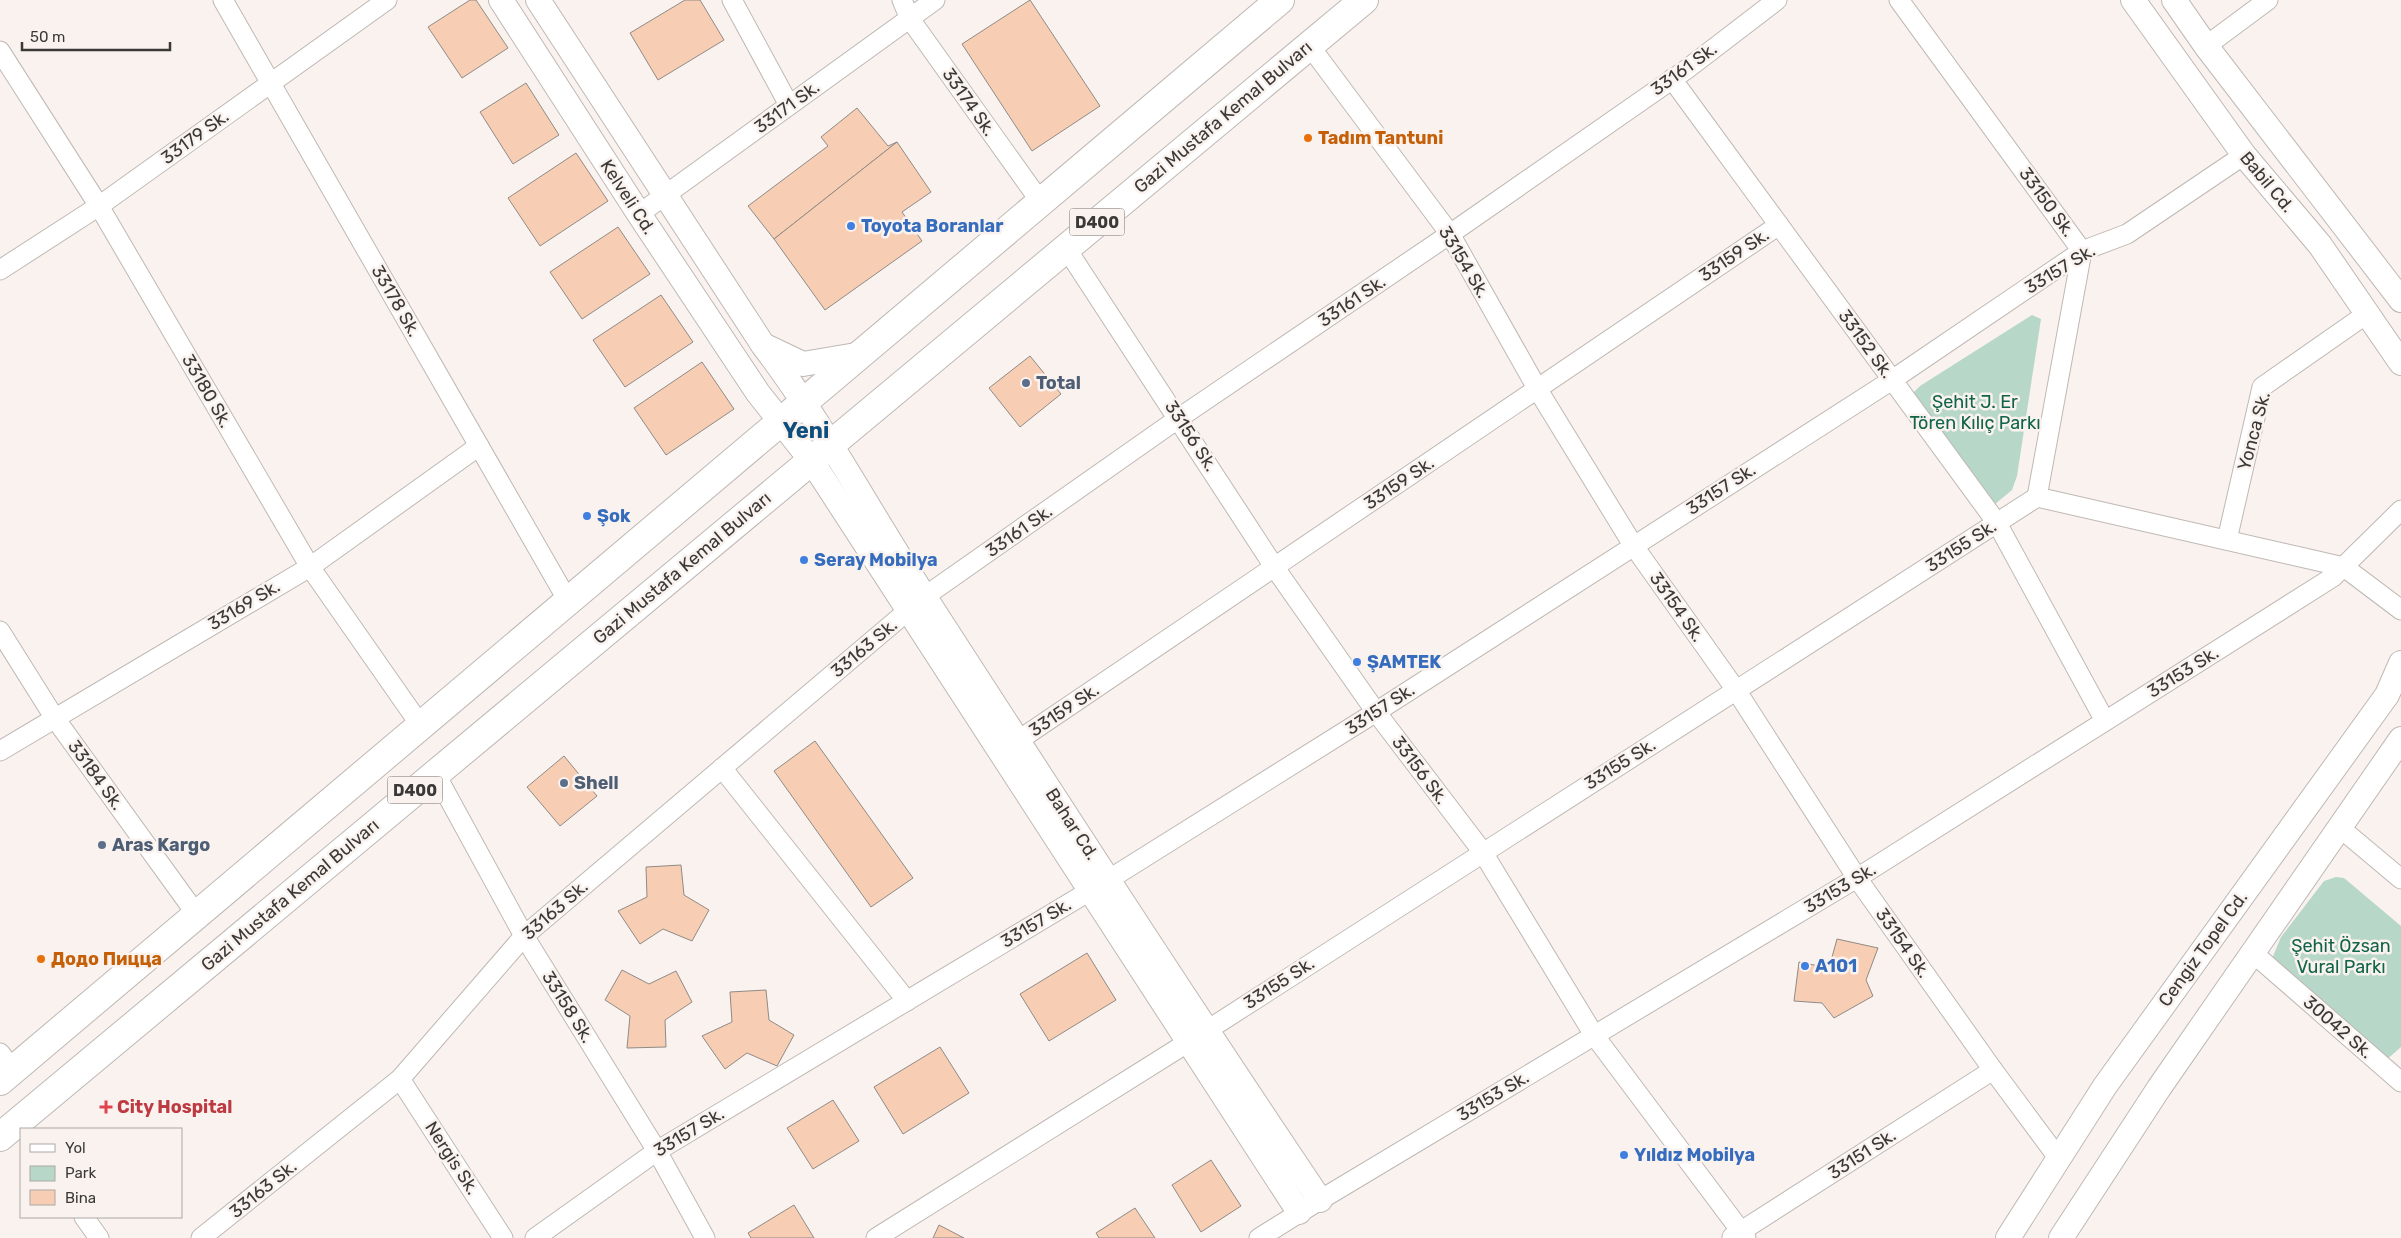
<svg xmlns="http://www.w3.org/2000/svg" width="2401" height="1238" font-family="Rubik,sans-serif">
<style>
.green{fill:#b7d7c8}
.building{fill:#f7ceb3;stroke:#908a86}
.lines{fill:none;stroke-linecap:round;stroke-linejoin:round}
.minor-casing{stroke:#bfb8b4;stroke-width:21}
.tertiary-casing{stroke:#bfb8b4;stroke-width:26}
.trunk-casing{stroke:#bfb8b4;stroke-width:30}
.minor{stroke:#fff;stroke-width:19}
.tertiary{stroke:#fff;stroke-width:24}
.trunk{stroke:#fff;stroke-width:28}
.food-dot{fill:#e8710a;stroke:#f9f2ee;stroke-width:2}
.shop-dot{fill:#3f7fe0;stroke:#f9f2ee;stroke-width:2}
.service-dot{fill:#5c6f8a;stroke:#f9f2ee;stroke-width:2}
.health-dot{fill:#e0444e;stroke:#f9f2ee;stroke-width:2}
.labels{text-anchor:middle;stroke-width:5;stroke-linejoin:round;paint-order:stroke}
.shield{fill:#f9f2ee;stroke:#74706e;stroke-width:1}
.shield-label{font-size:16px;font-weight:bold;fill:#3b3937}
.street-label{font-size:18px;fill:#3b3937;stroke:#f9f2ee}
.food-label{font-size:18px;font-weight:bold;fill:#c56008;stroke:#f9f2ee;text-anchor:start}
.shop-label{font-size:18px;font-weight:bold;fill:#366cbe;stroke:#f9f2ee;text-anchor:start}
.service-label{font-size:18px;font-weight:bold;fill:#4e5e75;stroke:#f9f2ee;text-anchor:start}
.park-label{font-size:18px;fill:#106449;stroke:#f9f2ee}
.health-label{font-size:18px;font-weight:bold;fill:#be3a42;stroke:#f9f2ee;text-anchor:start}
.district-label{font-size:22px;font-weight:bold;fill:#0d4e7d;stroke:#f9f2ee}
</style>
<rect width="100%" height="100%" fill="#f9f2ee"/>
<g class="green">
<path d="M2032,315L2041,319L2017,476L2012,490L1994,505L1907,399L1920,386Z"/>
<path d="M2336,877L2344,878L2401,926V1047L2385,1061L2271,961L2281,937L2324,881Z"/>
</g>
<g class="building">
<path d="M470,0H476L508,48L462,78L428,27Z"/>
<path d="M685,0H700L724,40L658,80L630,33Z"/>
<path d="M1030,0L1100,106L1032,151L962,44Z"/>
<path d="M526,83L559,135L513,164L480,112Z"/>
<path d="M857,108L888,146L897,142L774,239L748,206L828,146L821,137Z"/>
<path d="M897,142L931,192L902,212L922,241L825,310L774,239Z"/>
<path d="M576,153L608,201L540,246L508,198Z"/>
<path d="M618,227L650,274L582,319L550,272Z"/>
<path d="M661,295L693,342L625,387L593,340Z"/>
<path d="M1030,356L1061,394L1020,427L989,388Z"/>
<path d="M702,362L734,409L666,455L634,408Z"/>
<path d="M815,741L913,878L871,907L774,771Z"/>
<path d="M564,756L597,796L560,826L527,787Z"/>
<path d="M681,865L684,895L709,910L692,941L663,929L640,944L618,911L647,897L646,867Z"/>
<path d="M1837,939L1878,948L1866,980L1873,996L1834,1018L1822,1003L1794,1001L1799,962L1829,968Z"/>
<path d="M1087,953L1116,1000L1049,1041L1020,994Z"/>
<path d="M622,970L649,984L676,971L692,1002L665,1020L666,1047L627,1048L630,1016L605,1000Z"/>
<path d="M766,990L769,1020L794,1035L777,1066L747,1053L725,1069L702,1036L732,1022L730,992Z"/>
<path d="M940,1047L969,1093L903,1134L874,1087Z"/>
<path d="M833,1100L859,1141L813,1169L787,1128Z"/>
<path d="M1211,1160L1241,1206L1201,1232L1172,1185Z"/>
<path d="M794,1205L814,1238H751L748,1233Z"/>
<path d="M1135,1208L1155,1238H1099L1096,1233Z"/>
<path d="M939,1225L964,1238H933Z"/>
</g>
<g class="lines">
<defs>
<g id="minor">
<path d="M223,0L568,601"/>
<path d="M732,0L789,105"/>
<path d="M902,0L910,19L1040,201"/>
<path d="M1899,0L2082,251L2037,497"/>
<path d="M1309,45L1450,234L1538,390L1633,545L1736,690L1857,878L1993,1070L2059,1159"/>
<path d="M2206,46L2268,0"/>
<path d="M0,51L99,206L310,567L421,726"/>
<path d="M1672,79L1997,523L2105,721"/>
<path d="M639,214L935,0"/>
<path d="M1066,248L1275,568L1376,712L1482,851L1594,1035L1746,1238"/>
<path d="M0,270L99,206L387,0"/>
<path d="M2227,540L2262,387L2368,313"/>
<path d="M0,631L54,717L197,915"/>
<path d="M1019,740L1779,225"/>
<path d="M0,751L310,567L479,446"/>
<path d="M722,768L907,1001"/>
<path d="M435,773L524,936L657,1151L705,1238"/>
<path d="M2339,827L2401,879"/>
<path d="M2253,953L2401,1082"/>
<path d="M0,1053L13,1070"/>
<path d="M400,1079L503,1238"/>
<path d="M84,1217L99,1238"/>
<path d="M1732,1237L1993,1070"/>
<path d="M201,1238L400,1079L524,936L924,597L1179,418L1450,234L1687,69L1777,0"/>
<path d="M535,1238L657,1151L1108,880L1376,712L1892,380L2082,251L2127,234L2244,155"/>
<path d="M876,1238L1206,1031L2037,497L2344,567L2401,610"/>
<path d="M1259,1238L1320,1200L1865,873L2333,577L2401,510"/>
</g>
<g id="tertiary">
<path d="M501,0L639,214L758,393L811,460L1299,1212"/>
<path d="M538,0L763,345L803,364L862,354"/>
<path d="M2133,0L2244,155L2320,245L2401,363"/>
<path d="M2174,0L2206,46L2401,300"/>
<path d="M763,345C824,425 871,515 926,599C1056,800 1186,1001 1320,1200"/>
<path d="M2008,1238L2105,1086L2387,695L2401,663"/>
<path d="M2061,1238L2159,1088L2401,739"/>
</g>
<g id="trunk">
<path d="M0,1081L1280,0"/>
<path d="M0,1137L1364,0"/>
</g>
</defs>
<use href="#minor" class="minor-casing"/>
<use href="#tertiary" class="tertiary-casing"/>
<use href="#trunk" class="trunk-casing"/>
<use href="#minor" class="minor"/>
<use href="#tertiary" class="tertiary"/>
<use href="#trunk" class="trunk"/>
</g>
<g class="food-dot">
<circle cx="1308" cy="138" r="5"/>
<circle cx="41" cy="959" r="5"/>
</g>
<g class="shop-dot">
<circle cx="851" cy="226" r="5"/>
<circle cx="587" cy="516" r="5"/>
<circle cx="804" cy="560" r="5"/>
<circle cx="1357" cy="662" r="5"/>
<circle cx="1805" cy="966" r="5"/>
<circle cx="1624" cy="1155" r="5"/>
</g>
<g class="service-dot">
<circle cx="1026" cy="383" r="5"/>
<circle cx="564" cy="783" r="5"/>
<circle cx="102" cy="845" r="5"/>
</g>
<path class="health-dot" d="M103.5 1099.5h5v5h5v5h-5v5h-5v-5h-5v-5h5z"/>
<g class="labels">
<g class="shield">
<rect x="1069.5" y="208.5" width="55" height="27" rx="4"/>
<rect x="387.5" y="776.5" width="55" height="27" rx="4"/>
</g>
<g class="shield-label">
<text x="1097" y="228">D400</text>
<text x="415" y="796">D400</text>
</g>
<g class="street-label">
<text transform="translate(1684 69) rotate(-36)" y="6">33161 Sk.</text>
<text transform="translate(969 102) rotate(55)" y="6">33174 Sk.</text>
<text transform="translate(787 107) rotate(-36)" y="6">33171 Sk.</text>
<text transform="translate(1223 117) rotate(-40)" y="6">Gazi Mustafa Kemal Bulvarı</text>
<text transform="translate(195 137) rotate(-36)" y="6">33179 Sk.</text>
<text transform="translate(2267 182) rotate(50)" y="6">Babil Cd.</text>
<text transform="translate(628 197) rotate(57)" y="6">Kelveli Cd.</text>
<text transform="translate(2047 202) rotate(54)" y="6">33150 Sk.</text>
<text transform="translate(1734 255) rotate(-34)" y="6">33159 Sk.</text>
<text transform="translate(1464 262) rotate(59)" y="6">33154 Sk.</text>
<text transform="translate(2060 269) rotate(-31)" y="6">33157 Sk.</text>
<text transform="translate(396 301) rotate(60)" y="6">33178 Sk.</text>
<text transform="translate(1352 301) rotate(-34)" y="6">33161 Sk.</text>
<text transform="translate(1866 344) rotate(54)" y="6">33152 Sk.</text>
<text transform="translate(207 391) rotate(60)" y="6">33180 Sk.</text>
<text transform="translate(2254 431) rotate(-75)" y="6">Yonca Sk.</text>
<text transform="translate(1191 436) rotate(57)" y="6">33156 Sk.</text>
<text transform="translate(1399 483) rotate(-34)" y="6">33159 Sk.</text>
<text transform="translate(1721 489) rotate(-33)" y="6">33157 Sk.</text>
<text transform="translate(1019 531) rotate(-35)" y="6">33161 Sk.</text>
<text transform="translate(1961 546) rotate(-33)" y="6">33155 Sk.</text>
<text transform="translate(682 568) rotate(-40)" y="6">Gazi Mustafa Kemal Bulvarı</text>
<text transform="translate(244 605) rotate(-31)" y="6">33169 Sk.</text>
<text transform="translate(1677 607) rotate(55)" y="6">33154 Sk.</text>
<text transform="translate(864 648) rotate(-40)" y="6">33163 Sk.</text>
<text transform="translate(2183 672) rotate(-32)" y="6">33153 Sk.</text>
<text transform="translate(1380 709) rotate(-33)" y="6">33157 Sk.</text>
<text transform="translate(1064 710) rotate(-34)" y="6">33159 Sk.</text>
<text transform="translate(1620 764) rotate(-32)" y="6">33155 Sk.</text>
<text transform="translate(1420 770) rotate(53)" y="6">33156 Sk.</text>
<text transform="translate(96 775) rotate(54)" y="6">33184 Sk.</text>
<text transform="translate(1072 824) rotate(57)" y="6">Bahar Cd.</text>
<text transform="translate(1840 888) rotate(-31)" y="6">33153 Sk.</text>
<text transform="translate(290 895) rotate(-40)" y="6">Gazi Mustafa Kemal Bulvarı</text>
<text transform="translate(555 910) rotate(-41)" y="6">33163 Sk.</text>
<text transform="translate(1036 923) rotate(-31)" y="6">33157 Sk.</text>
<text transform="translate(1903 943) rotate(55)" y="6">33154 Sk.</text>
<text transform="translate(2203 949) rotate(-54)" y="6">Cengiz Topel Cd.</text>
<text transform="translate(1279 983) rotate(-33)" y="6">33155 Sk.</text>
<text transform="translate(568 1007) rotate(58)" y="6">33158 Sk.</text>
<text transform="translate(2338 1027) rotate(41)" y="6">30042 Sk.</text>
<text transform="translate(1493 1096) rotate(-31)" y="6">33153 Sk.</text>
<text transform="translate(689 1132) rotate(-31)" y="6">33157 Sk.</text>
<text transform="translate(1862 1154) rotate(-33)" y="6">33151 Sk.</text>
<text transform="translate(452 1158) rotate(57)" y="6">Nergis Sk.</text>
<text transform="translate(263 1189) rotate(-39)" y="6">33163 Sk.</text>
</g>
<g class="food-label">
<text x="1318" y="144">Tadım Tantuni</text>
<text x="51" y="965">Додо Пицца</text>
</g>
<g class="shop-label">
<text x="861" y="232">Toyota Boranlar</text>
<text x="597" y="522">Şok</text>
<text x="814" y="566">Seray Mobilya</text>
<text x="1367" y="668">ŞAMTEK</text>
<text x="1815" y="972">A101</text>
<text x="1634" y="1161">Yıldız Mobilya</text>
</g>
<g class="service-label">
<text x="1036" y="389">Total</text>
<text x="574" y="789">Shell</text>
<text x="112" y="851">Aras Kargo</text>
</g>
<g class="park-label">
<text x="1975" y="408">Şehit J. Er<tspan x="1975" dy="21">Tören Kılıç Parkı</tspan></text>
<text x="2341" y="952">Şehit Özsan<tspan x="2341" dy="21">Vural Parkı</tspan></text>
</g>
<g class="health-label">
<text x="117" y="1113">City Hospital</text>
</g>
<g class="district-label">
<text x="806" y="438">Yeni</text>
</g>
</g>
<rect x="20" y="1128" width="162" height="90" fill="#f9f2ee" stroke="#ada8a5"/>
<rect x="30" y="1144" width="25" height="8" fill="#ffffff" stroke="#ada8a5"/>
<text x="65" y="1153" font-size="15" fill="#3b3937">Yol</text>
<rect x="30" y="1166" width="25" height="15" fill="#b7d7c8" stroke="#ada8a5"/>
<text x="65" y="1178" font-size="15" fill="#3b3937">Park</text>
<rect x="30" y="1190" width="25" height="15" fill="#f7ceb3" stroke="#ada8a5"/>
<text x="65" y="1203" font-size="15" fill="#3b3937">Bina</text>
<path d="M22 42v8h148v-8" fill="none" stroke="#3b3937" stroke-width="2.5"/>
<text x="30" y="42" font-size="15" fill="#3b3937" stroke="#f9f2ee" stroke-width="4" paint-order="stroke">50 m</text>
</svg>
